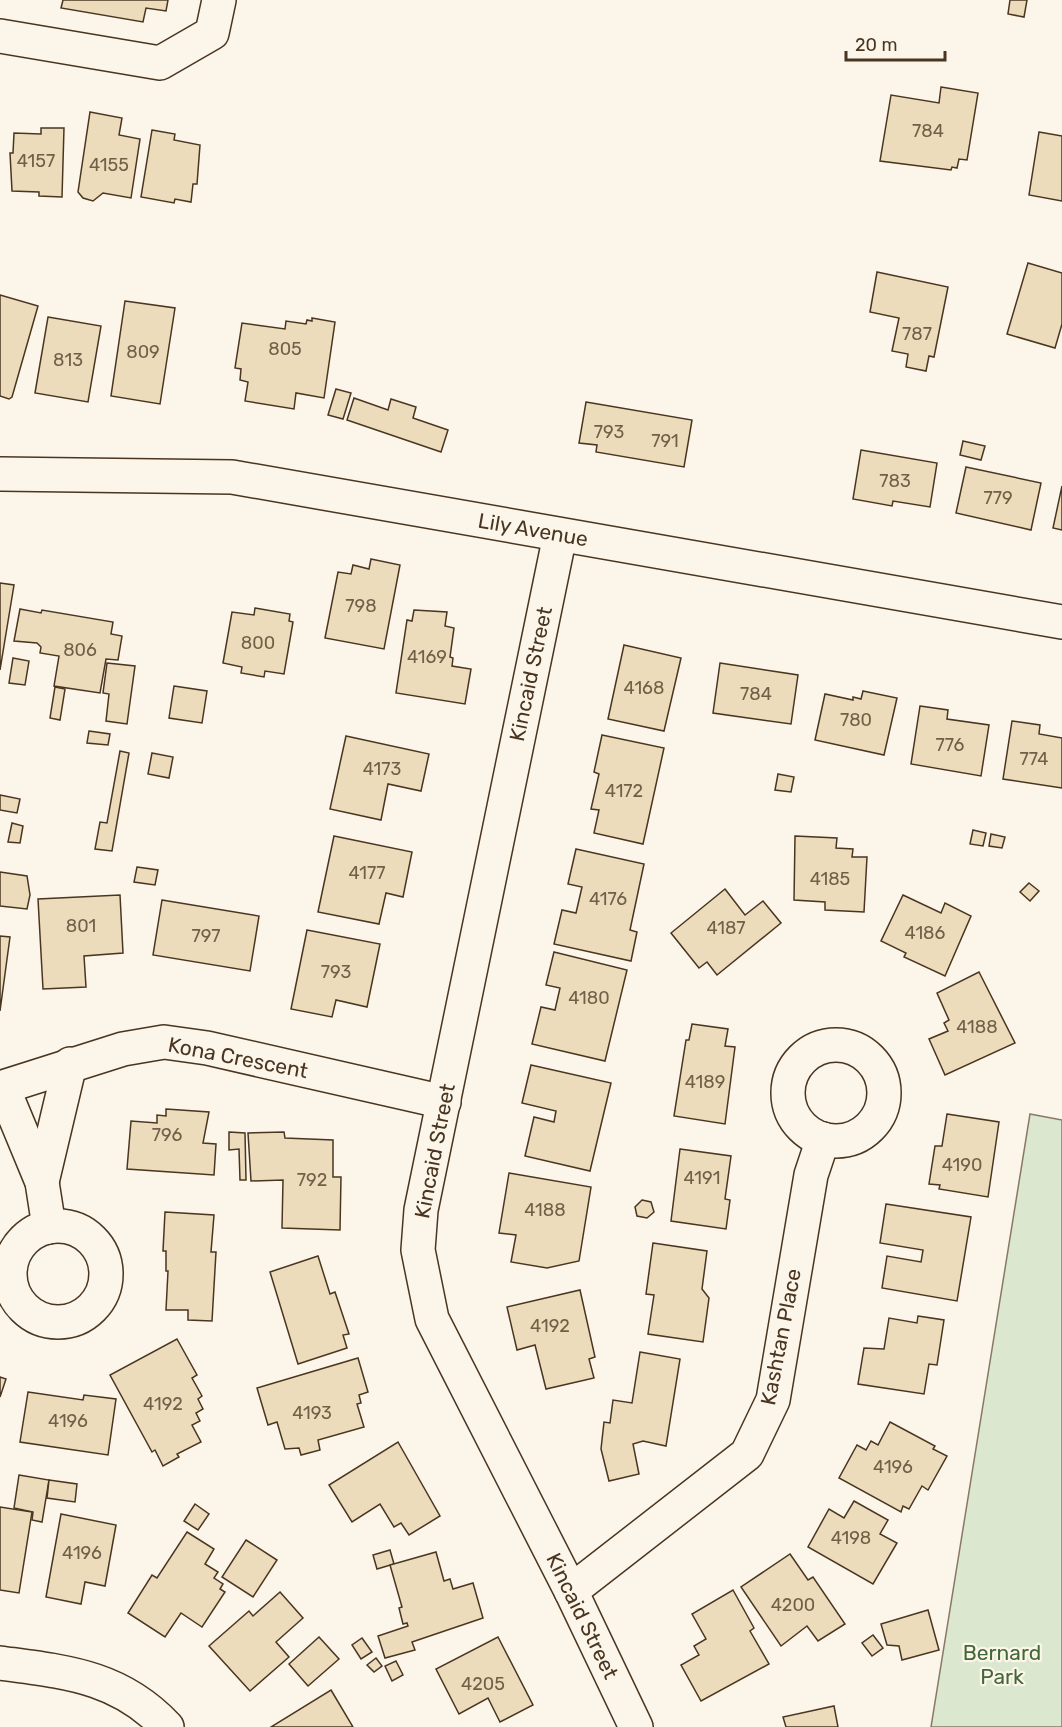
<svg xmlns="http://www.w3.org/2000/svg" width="1062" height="1727" font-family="Rubik,sans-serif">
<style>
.green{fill:#dce7d0;stroke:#887966;stroke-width:1.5}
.building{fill:#ecdcbc;stroke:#4a3520;stroke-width:1.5}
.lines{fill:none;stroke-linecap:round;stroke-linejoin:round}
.minor-casing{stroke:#4a3520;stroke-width:36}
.minor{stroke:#fbf6e9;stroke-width:33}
.labels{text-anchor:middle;stroke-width:4.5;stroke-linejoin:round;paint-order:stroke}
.number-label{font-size:18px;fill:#725f47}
.street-label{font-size:21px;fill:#4a3520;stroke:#fbf6e9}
.park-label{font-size:21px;fill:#436837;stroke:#fbf6e9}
</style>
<rect width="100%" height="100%" fill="#fbf6e9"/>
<path class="green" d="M1030,1114L1062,1120V1727H931Z"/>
<g class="building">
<path d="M63,0H168L166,11L146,8L143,22L61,8Z"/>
<path d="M1010,0H1027L1024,17L1008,14Z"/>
<path d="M941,87L978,93L967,160L959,159L957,168L952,167L951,170L880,161L891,95L939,103Z"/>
<path d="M90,112L122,118L119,135L140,139L131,198L103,193L93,201L83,198L78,192Z"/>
<path d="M41,128H64L62,197L39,196V192L12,191L10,153H13L14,133L41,134Z"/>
<path d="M152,130L175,134L174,140L200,145L197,184H193L191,202L175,199L174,203L141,197Z"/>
<path d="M1039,132L1062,136V201L1029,195Z"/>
<path d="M1028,263L1062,273V324L1055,348L1007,334Z"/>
<path d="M877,272L948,287L934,357L929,356L926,371L906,367L908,354L892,351L899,318L870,312Z"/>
<path d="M0,295L38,306L12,397L9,399L0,396Z"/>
<path d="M125,301L175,308L160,404L111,396Z"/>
<path d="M48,317L101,326L88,402L35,393Z"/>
<path d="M312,318L335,322L324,398L296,393L294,409L245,401L248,382L240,380L241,369L235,368L242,323L285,329L286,321L306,324L307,320L312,321Z"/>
<path d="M336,389L351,393L343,419L328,415Z"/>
<path d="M354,398L388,410L391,399L416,407L413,418L448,430L441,452L347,420Z"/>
<path d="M586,402L692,420L684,467L596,452L597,445L579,443Z"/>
<path d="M963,441L985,446L981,460L960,455Z"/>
<path d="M861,450L937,463L930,507L893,501L892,506L853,499Z"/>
<path d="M966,467L1041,483L1031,530L956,513Z"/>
<path d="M1062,486V530L1053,528Z"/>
<path d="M371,559L400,565L384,649L325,638L338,572L351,574L353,565L369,569Z"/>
<path d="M0,583L14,585L0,670Z"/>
<path d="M255,608L290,614L289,621L293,622L284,674L265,671L264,677L241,673L242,667L223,663L232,612L254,615Z"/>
<path d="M20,609L41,613L42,610L113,622L111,634L122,636L118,660L106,659L100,693L54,686L59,656L40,653L41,647L37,643L14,641Z"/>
<path d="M414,610L447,612L445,626L454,628L450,657L453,658L452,666L471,669L465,704L396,693L407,620L412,621Z"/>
<path d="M624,645L681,658L664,731L608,719Z"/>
<path d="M13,658L29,661L25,685L9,683Z"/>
<path d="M107,663L135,666L127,724L106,721L109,694L103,693Z"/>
<path d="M720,663L798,675L791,724L713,713Z"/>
<path d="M174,686L207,691L202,723L169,718Z"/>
<path d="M55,687L65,689L60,720L50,718Z"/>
<path d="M863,691L897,698L884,755L815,740L825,694L853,700V697L861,699Z"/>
<path d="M920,706L948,710L947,719L989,725L981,776L911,764Z"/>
<path d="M1012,721L1040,725L1039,734L1062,738V788L1003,779Z"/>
<path d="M89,731L110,734L108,745L87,743Z"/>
<path d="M602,735L664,748L643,844L594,833L599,810L591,809L599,774L594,772Z"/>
<path d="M346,736L429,754L421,791L388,784L381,820L330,809Z"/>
<path d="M120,751L129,753L112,851L95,849L100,822L107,823Z"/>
<path d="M152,753L173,757L169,778L148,774Z"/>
<path d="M778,774L794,777L791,792L775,790Z"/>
<path d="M0,795L20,799L17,813L0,810Z"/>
<path d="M12,823L23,826L20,843L8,842Z"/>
<path d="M973,830L986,833L983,846L970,844Z"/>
<path d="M991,834L1005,837L1002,848L989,846Z"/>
<path d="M334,836L412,852L403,897L386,893L379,924L318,912Z"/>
<path d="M795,836L837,838L836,848L853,849L852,857H867L864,912L825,910V902L794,900Z"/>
<path d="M576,849L644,864L630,930L637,932L631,961L554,944L562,910L576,913L582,887L568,884Z"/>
<path d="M137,867L158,870L155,885L134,882Z"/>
<path d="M0,872L27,876L30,895L27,909L0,906Z"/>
<path d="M1029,883L1039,891L1030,901L1020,892Z"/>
<path d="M725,889L745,915L763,901L781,923L717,975L707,962L699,968L671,933Z"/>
<path d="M120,895L123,953L84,956L86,987L43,989L38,899Z"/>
<path d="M903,895L941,913L945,903L971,916L945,976L904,957L906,953L881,941Z"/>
<path d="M162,900L259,916L250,971L153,955Z"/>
<path d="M307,930L380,944L367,1007L336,1000L332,1017L291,1009Z"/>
<path d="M0,936L10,937L0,1011Z"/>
<path d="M554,952L627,970L605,1061L532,1044L541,1007L555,1010L560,988L546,985Z"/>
<path d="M979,972L1015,1043L945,1075L929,1039L948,1031L944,1023L949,1020L937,993Z"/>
<path d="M692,1024L728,1029L725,1046L735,1047L725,1124L674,1116L686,1040H689Z"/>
<path d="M531,1065L611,1083L590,1171L525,1156L534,1117L554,1122L556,1111L522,1103Z"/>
<path d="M166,1109L209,1112L203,1143L216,1144L214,1175L127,1169L131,1121L157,1123V1115L166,1116Z"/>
<path d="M947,1114L999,1122L988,1197L939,1189L940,1185L929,1184L935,1146H942Z"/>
<path d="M229,1132L245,1133L246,1180H240L239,1149L229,1150Z"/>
<path d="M284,1132L285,1138L333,1140V1177H341L340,1230L282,1228L283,1180L251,1181L248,1133Z"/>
<path d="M680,1149L731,1156L725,1199L730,1200L726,1229L671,1221Z"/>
<path d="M509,1173L591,1187L579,1261L547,1268L511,1262L516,1235L499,1233Z"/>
<path d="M642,1200L651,1202L654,1212L647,1218L637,1216L635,1207Z"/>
<path d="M886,1204L971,1217L957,1301L882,1288L887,1256L921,1262L923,1250L880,1243Z"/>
<path d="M165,1212L214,1215L211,1252H216L212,1321L188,1320V1310H166L168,1271H166V1251H163Z"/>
<path d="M653,1243L707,1251L702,1289L709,1298L703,1342L648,1334L654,1295L646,1294Z"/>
<path d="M318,1256L330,1294L335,1292L349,1334L343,1335L347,1348L298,1364L270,1272Z"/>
<path d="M580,1290L595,1357L589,1359L594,1378L546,1389L535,1345L517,1350L507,1307Z"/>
<path d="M918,1316L944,1320L937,1365L929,1364L924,1394L858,1384L864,1348L884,1349L889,1318L917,1323Z"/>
<path d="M177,1339L197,1375L192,1378L202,1396L198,1399L203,1409L196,1413L200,1421L192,1425L201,1442L177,1454L179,1457L163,1466L155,1450L152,1452L110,1375Z"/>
<path d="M640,1352L680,1359L666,1446L643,1441L633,1444L639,1474L609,1481L601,1449L604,1422L610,1423L613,1400L632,1403Z"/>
<path d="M358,1358L368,1392L359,1395L361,1403L357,1404L364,1427L318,1440L320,1450L301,1455L299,1448L285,1449L277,1422L268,1425L257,1388Z"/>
<path d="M0,1377L6,1379L0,1397Z"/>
<path d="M28,1392L83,1400L84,1395L116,1399L108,1455L20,1442Z"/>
<path d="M890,1422L935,1446L933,1449L947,1456L928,1490L922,1486L909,1509L903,1506L901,1512L839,1478L857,1445L866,1450L871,1441L878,1445Z"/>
<path d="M398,1442L440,1516L409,1535L401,1523L394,1527L380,1504L352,1522L329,1485Z"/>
<path d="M19,1475L49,1480L42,1522L32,1520L33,1512L14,1508Z"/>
<path d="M49,1480L77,1484L75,1502L47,1498Z"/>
<path d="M854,1501L888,1520L880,1534L897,1543L873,1584L808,1547L829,1509L844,1518Z"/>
<path d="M195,1504L209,1514L198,1530L184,1521Z"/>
<path d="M0,1507L32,1512L19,1593L0,1590Z"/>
<path d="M61,1514L116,1525L105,1586L85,1582L81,1604L46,1597Z"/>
<path d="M187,1532L214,1549L205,1564L218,1572L214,1578L223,1584L220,1589L225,1592L202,1627L181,1613L165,1637L128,1613L152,1575L157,1578Z"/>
<path d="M246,1540L277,1560L253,1597L222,1577Z"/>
<path d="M390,1550L394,1564L377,1569L373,1555Z"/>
<path d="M436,1552L444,1581L450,1579L453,1589L473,1583L483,1618L412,1642L415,1650L385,1658L378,1636L408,1626L407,1623L403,1624L399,1608L402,1607L390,1565Z"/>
<path d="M790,1554L808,1580L813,1577L845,1624L818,1641L807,1626L781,1646L741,1587Z"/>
<path d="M733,1590L754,1628L750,1631L769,1664L701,1701L681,1665L699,1655L694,1646L706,1639L692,1614Z"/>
<path d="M280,1592L303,1618L276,1642L289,1657L250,1691L209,1646L249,1611L253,1616Z"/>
<path d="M928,1610L939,1650L902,1660L899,1646L887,1645L881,1624Z"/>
<path d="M873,1635L883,1648L872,1656L862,1643Z"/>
<path d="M319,1637L339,1659L308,1686L289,1664Z"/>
<path d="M498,1637L533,1705L500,1722L488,1698L459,1714L436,1669Z"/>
<path d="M362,1638L372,1652L361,1659L352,1645Z"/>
<path d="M376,1658L382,1666L374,1672L367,1665Z"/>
<path d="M396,1661L403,1675L392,1681L385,1666Z"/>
<path d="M331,1690L353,1727H271Z"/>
<path d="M834,1706L838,1727H786L783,1717Z"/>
</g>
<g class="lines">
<defs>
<g id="minor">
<path d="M0,36L160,63L212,33L219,0"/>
<path d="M0,474L232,477L1062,622"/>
<path d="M560,535L421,1210L418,1250L432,1319L571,1591L636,1727"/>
<circle cx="836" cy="1093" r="48"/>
<path d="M0,1088L123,1049L164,1042L207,1048L444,1102"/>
<path d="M3,1088L42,1182L49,1227"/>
<path d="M42,1182L70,1064"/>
<circle cx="58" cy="1274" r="48"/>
<path d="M571,1591L747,1454L773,1400L811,1175L823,1139"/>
<path d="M0,1663C66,1672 119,1676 167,1727"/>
</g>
</defs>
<use href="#minor" class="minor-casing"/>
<use href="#minor" class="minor"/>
</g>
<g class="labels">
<g class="number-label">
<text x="928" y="137">784</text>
<text x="36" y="167">4157</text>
<text x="109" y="171">4155</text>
<text x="917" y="340">787</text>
<text x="285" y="355">805</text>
<text x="143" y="358">809</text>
<text x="68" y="366">813</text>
<text x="609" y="438">793</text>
<text x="665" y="447">791</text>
<text x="895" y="487">783</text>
<text x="998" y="504">779</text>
<text x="361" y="612">798</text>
<text x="258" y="649">800</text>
<text x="80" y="656">806</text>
<text x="427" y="663">4169</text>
<text x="644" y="694">4168</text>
<text x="756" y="700">784</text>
<text x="856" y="726">780</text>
<text x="950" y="751">776</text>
<text x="1034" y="765">774</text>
<text x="382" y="775">4173</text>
<text x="624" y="797">4172</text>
<text x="367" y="879">4177</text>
<text x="830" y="885">4185</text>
<text x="608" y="905">4176</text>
<text x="81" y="932">801</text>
<text x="726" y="934">4187</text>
<text x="925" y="939">4186</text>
<text x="206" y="942">797</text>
<text x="336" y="978">793</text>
<text x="589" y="1004">4180</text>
<text x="977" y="1033">4188</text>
<text x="705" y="1088">4189</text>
<text x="167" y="1141">796</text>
<text x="962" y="1171">4190</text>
<text x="702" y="1184">4191</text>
<text x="312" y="1186">792</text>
<text x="545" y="1216">4188</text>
<text x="550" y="1332">4192</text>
<text x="163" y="1410">4192</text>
<text x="312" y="1419">4193</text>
<text x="68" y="1427">4196</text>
<text x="893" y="1473">4196</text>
<text x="851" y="1544">4198</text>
<text x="82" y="1559">4196</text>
<text x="793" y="1611">4200</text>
<text x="483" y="1690">4205</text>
</g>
<g class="street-label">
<text transform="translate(533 530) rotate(10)" y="7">Lily Avenue</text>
<text transform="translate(531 674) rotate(-78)" y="7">Kincaid Street</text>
<text transform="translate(238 1058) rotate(11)" y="7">Kona Crescent</text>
<text transform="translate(435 1151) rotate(-79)" y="7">Kincaid Street</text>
<text transform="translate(781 1337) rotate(-79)" y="7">Kashtan Place</text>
<text transform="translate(582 1616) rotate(64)" y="7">Kincaid Street</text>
</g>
<g class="park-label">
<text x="1002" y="1660">Bernard<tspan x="1002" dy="24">Park</tspan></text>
</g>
</g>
<path d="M846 51v9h99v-9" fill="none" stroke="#4a3520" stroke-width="3"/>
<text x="855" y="51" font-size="18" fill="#4a3520" stroke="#fbf6e9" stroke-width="4.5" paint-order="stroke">20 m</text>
</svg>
